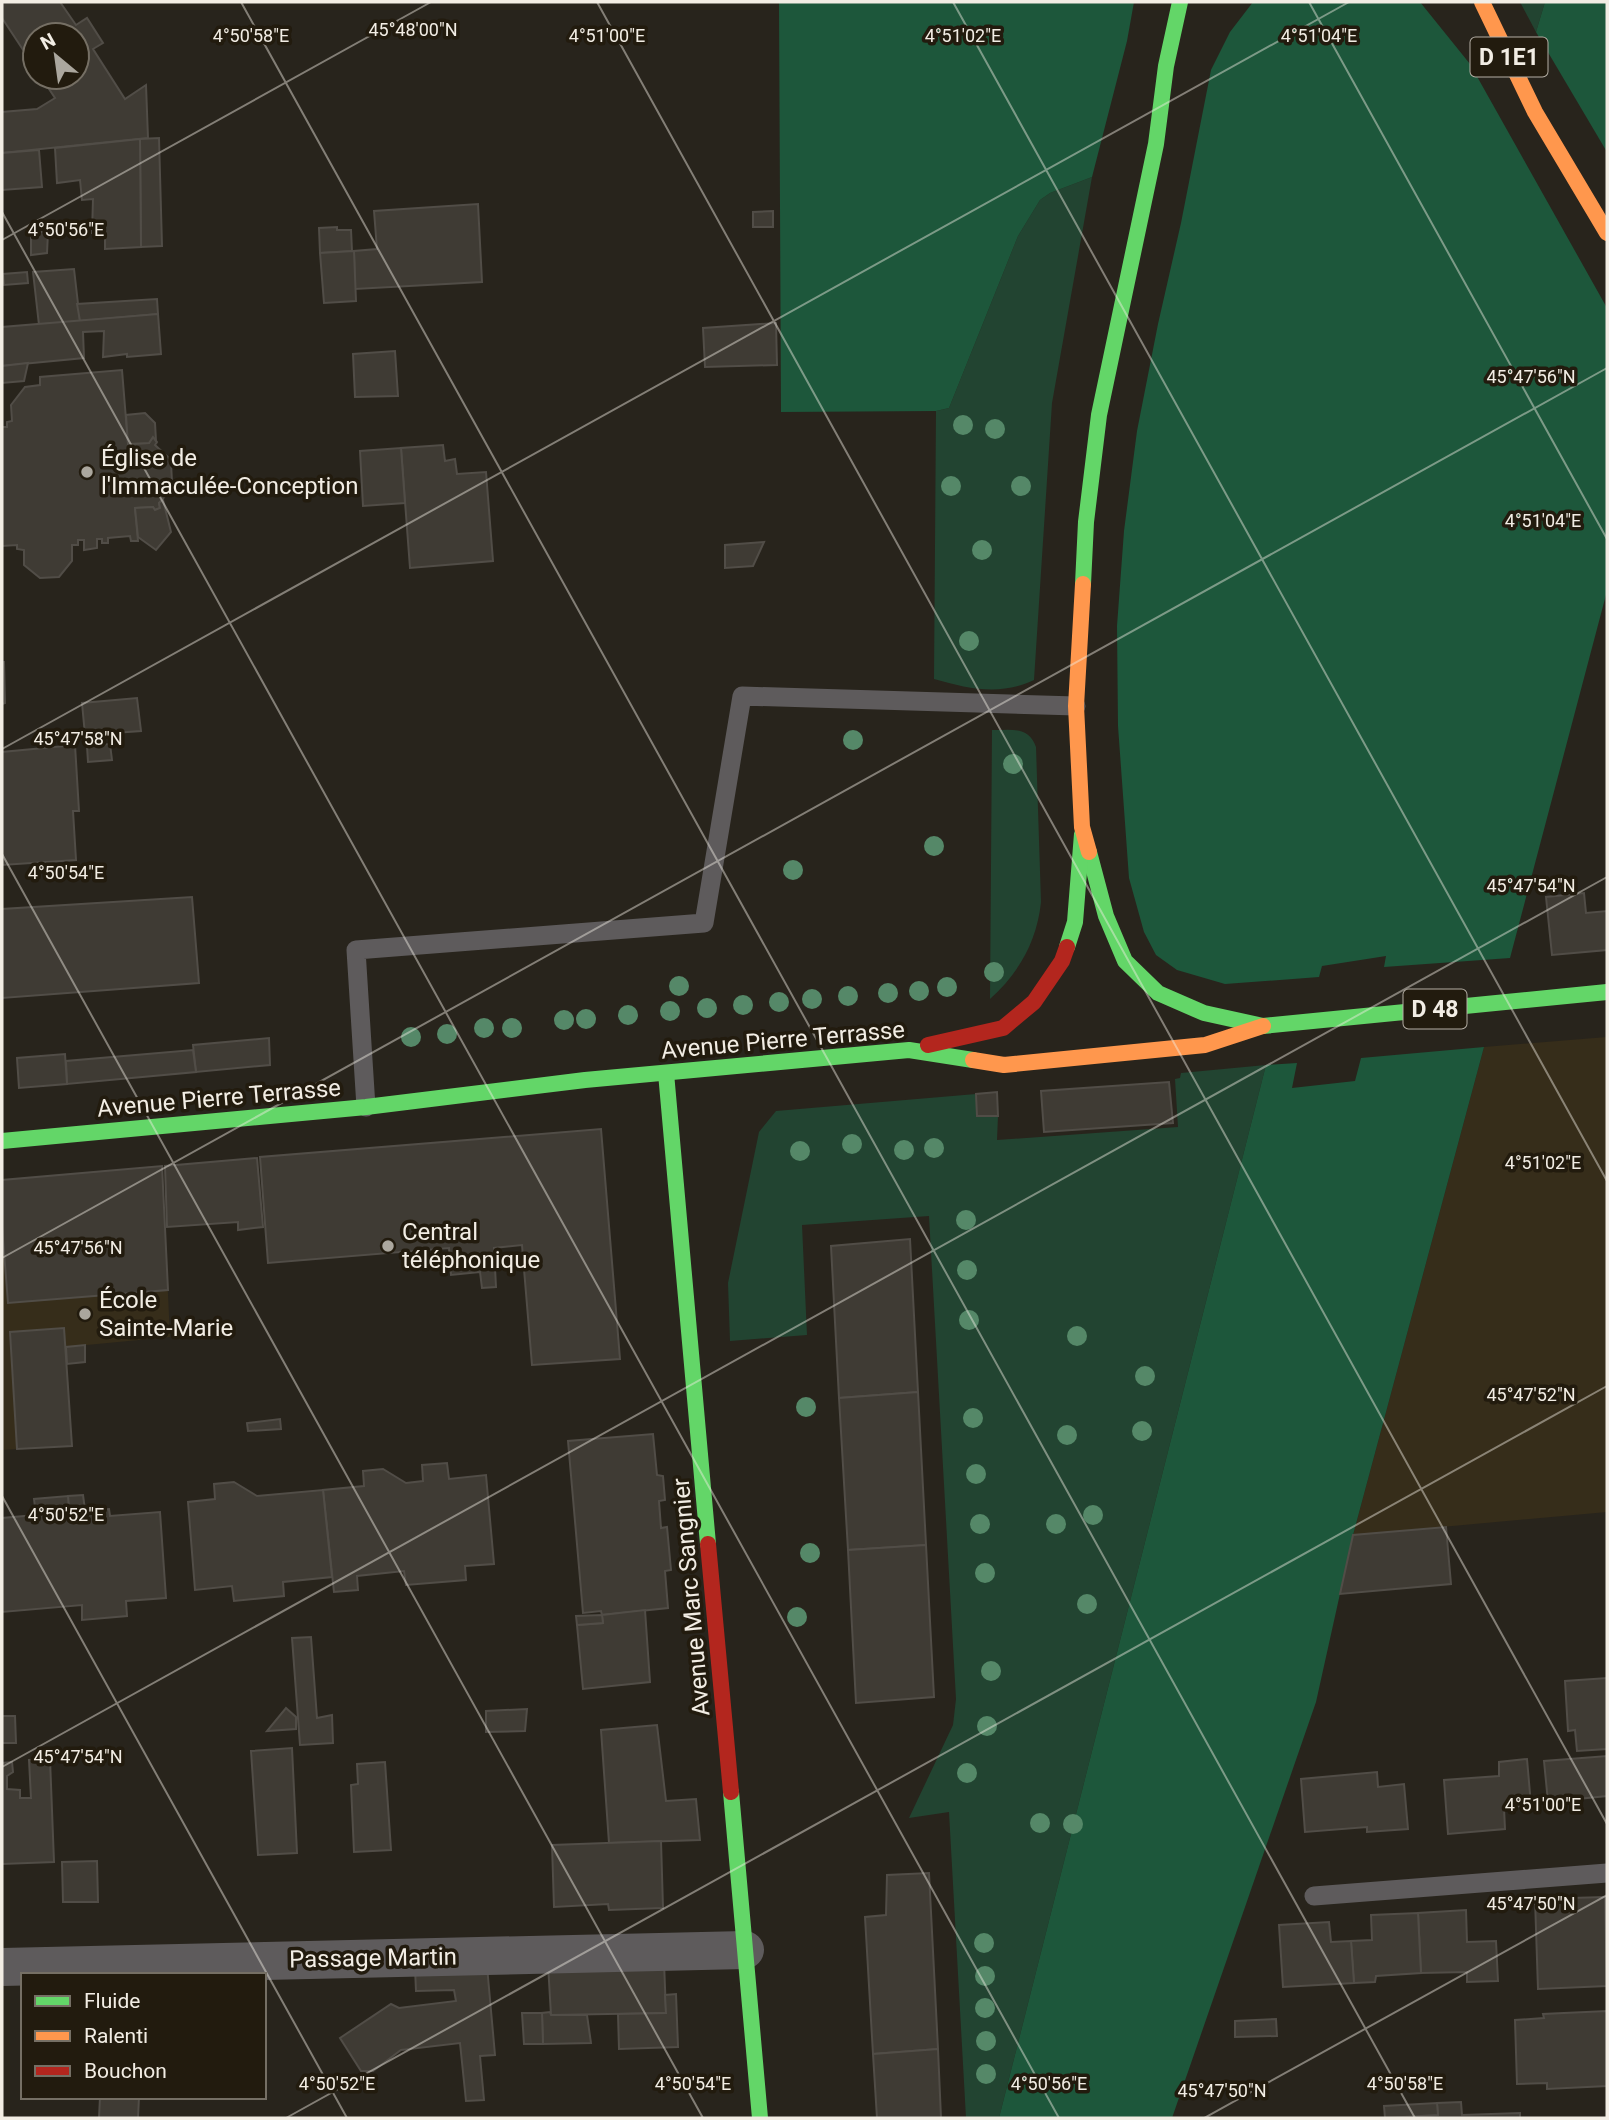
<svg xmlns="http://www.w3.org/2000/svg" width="1609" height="2120" font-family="Roboto,sans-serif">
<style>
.built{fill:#362d1a}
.green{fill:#224431}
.forest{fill:#1d573b}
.building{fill:#3f3b34;stroke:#514d47;stroke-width:2}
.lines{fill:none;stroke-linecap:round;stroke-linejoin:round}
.lane{stroke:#5e5b5c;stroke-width:19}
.street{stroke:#5e5b5c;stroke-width:38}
.fast{stroke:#63d668;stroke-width:16}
.slow{stroke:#ff974d;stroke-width:16}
.jam{stroke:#b3261e;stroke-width:16}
.tree{fill:#558868}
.ticks{fill:none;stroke:#f2ede4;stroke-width:2;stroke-opacity:0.45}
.poi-dot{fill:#aba79e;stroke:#221b0e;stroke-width:2.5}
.labels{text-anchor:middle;stroke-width:7;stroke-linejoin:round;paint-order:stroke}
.shield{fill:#221b0e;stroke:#b4aea4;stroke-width:2}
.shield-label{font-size:23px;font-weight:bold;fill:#f2ede4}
.poi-label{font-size:24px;fill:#f2ede4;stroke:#221b0e;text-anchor:start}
.street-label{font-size:24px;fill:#f2ede4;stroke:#221b0e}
.ticks-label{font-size:18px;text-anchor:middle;fill:#f2ede4;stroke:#221b0e;stroke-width:7;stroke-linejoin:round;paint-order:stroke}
</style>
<rect width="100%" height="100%" fill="#28241c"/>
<g class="built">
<path d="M1607,1037V1512L1353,1535L1484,1047Z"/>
<path d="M162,1166L170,1337L66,1347L72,1446L2,1450V1180Z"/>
</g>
<g class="green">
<path d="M1520,2H1545L1536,32Z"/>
<path d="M1092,177L1052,403L1034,680C1001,696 969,689 934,679L936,411L949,408L1018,236L1040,200L1050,193Z"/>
<path d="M992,730C1012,730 1029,726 1036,747L1041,902C1037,941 1019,973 990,999Z"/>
<path d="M1266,1065L999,2118H966L949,1812L909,1818L953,1725L956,1699L929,1216L802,1225L807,1335L730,1341L728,1283L759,1132L776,1111L976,1094L977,1116H998L997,1140L1178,1127L1175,1079L1180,1078L1181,1073Z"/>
</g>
<g class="forest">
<path d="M779,2H1134L1127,41L1092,177L1050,193L1040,200L1018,236L949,408L936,411L781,412Z"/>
<path d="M1253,2H1420L1470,64L1607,308V591L1510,958L1384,967L1386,956L1322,966L1319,977L1225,984L1177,970L1156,955L1144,932L1129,878L1118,726L1117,626L1124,531L1137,431L1158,324L1181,223L1211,70L1230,32Z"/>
<path d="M1545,2H1607V152L1536,32Z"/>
<path d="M1484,1047L1353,1535L1316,1702L1172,2118H999L1266,1065L1297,1063L1292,1088L1355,1081L1361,1058Z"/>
</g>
<g class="building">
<path d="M2,2H60L76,25L87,18L103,43L93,49L125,99L146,85L148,138L2,153V112L37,109L55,98L41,77H77V35H35V68L2,18Z"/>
<path d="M159,138L162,246L141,247L140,139Z"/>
<path d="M140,139L141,247L105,249V233H92L93,199L82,200L80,180L57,183L55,148Z"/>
<path d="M39,150L42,187L2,190V153Z"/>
<path d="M478,204L482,282L355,289L354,251L377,249L374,211Z"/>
<path d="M773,211V227H753V212Z"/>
<path d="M337,227V230H351L352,251L320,253L319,228Z"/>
<path d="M31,232H48L47,253L31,255Z"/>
<path d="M354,251L356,301L324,303L320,253Z"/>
<path d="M74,269L80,321L39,325L33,272Z"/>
<path d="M27,272L28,283L4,285L3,274Z"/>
<path d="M157,299L158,314L80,321L77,304Z"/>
<path d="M158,314L161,354L127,357V354L103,357L104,331L83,332L84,358L2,366V327Z"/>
<path d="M776,323L777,365L705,367L703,328Z"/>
<path d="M395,351L398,396L355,397L353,354Z"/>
<path d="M28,363L24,381L2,383V366Z"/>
<path d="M122,370L128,444L149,443L153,437L157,442L155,445L169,458L173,456L175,462L171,463L172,482L178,484L176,489L172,488L159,503L160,508L155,510L153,507L135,508L138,541H131L130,536L108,538V543H102V539H97V548L84,550V540H78V545H72V561L59,577L40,578L24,565V550L17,549V545L2,546V427H7V422L12,421L11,405L25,387L40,385V377Z"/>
<path d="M145,413L155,423L156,441L153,437L149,443L128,444L126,415Z"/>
<path d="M443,445L445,461L455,459L457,474L486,472L493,561L410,568L401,448Z"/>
<path d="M401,448L405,503L363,506L360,451Z"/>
<path d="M163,500L171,532L156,550L138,537L135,508L153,507L155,510L160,508L159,503Z"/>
<path d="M764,542L753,566L725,568V545Z"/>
<path d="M2,662H4L5,703L2,704Z"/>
<path d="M137,698L141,731L85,735L82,703Z"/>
<path d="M110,744L112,760L88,762L87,746Z"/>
<path d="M75,745L79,811H73L76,860L2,865V752Z"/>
<path d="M1584,893L1586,913L1607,911V950L1552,955L1546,897Z"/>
<path d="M192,897L199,983L2,998V909Z"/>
<path d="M269,1038L270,1065L196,1072L193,1045Z"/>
<path d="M193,1050L196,1072L67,1084L66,1061Z"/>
<path d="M65,1054L67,1084L19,1088L17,1058Z"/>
<path d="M1169,1082L1173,1123L1044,1132L1041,1091Z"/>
<path d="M997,1092L998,1116H977L976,1094Z"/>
<path d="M601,1129L620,1359L532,1365L522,1245L494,1248L496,1287L482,1288L480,1272L451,1275L449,1248L268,1263L260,1157Z"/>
<path d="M257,1158L263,1227L238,1230V1222L167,1227L165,1166Z"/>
<path d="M162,1166L168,1290L8,1303L2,1226V1180Z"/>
<path d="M910,1239L918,1392L839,1398L831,1246Z"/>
<path d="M64,1328L72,1446L17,1449L10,1332Z"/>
<path d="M85,1345V1362L67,1364L66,1347Z"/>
<path d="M918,1392L926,1545L848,1550L839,1398Z"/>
<path d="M280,1419L281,1429L248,1431L247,1423Z"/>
<path d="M653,1434L657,1475L663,1476L665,1500L659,1501L661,1528L667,1527L671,1570L665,1571L668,1608L602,1615L601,1611L583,1613L568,1441Z"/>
<path d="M447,1463L449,1479L486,1475L494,1564L465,1566L466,1580L406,1585L404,1571L357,1576L358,1590L334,1592L323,1490L364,1486L363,1471L383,1469L406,1483L423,1481L422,1465Z"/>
<path d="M234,1482L257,1496L323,1490L332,1577L283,1582L284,1596L234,1601L232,1586L195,1590L188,1502L215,1499L214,1484Z"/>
<path d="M83,1495L85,1510L69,1512L68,1496Z"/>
<path d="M68,1496L69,1512L109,1509L110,1516L160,1512L166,1598L126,1601L127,1616L82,1620V1605L2,1612V1518L36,1515L34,1499Z"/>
<path d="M1446,1527L1451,1584L1340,1594L1353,1535Z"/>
<path d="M926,1545L934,1697L856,1703L848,1550Z"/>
<path d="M645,1610L650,1682L583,1689L577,1625L603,1623L602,1615Z"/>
<path d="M602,1615L603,1623L577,1625L576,1616Z"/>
<path d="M311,1637L317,1718L332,1715L333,1743L300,1745L292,1638Z"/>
<path d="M1607,1678V1749L1577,1751L1575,1730L1568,1731L1565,1681Z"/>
<path d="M286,1708L296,1717V1729L267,1731Z"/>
<path d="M527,1709L525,1731L486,1732V1711Z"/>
<path d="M2,1716H15L16,1743H2Z"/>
<path d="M657,1725L666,1801L696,1799L700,1840L609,1843L601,1730Z"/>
<path d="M292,1748L297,1853L258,1855L251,1751Z"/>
<path d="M1607,1756V1796L1548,1802L1544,1761Z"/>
<path d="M50,1759L54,1862L2,1864V1763L12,1762L13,1772L7,1776V1789L20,1790V1798H31L29,1760Z"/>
<path d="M1527,1759L1531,1805L1504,1808L1505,1829L1448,1834L1444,1780L1499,1776V1762Z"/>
<path d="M385,1762L391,1850L354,1852L351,1785L358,1784L357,1764Z"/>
<path d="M1377,1772L1378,1787L1404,1784L1408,1829L1367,1832V1827L1305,1832L1301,1779Z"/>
<path d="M661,1841L663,1908L609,1910L608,1904L554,1907L552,1845Z"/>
<path d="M97,1861L98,1902H63L62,1862Z"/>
<path d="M929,1873L938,2049L873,2054L865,1917L886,1915L887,1875Z"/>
<path d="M1605,1897L1607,1986L1538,1989L1535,1899Z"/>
<path d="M1466,1910L1467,1942L1496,1941L1498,1981L1467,1982V1972L1421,1973L1418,1913Z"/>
<path d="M1418,1913L1421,1973L1376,1976L1375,1982L1354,1983L1351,1941L1372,1940L1371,1915Z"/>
<path d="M1329,1922L1331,1942L1351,1941L1354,1983L1283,1987L1279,1925Z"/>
<path d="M664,1962L666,2013L551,2015L548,1964Z"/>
<path d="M487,1966L495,2055L480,2056L484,2100L466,2101L460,2043L401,2050L373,2071H361L340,2038L391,2004L399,2008L456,2001L454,1990L416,1991L415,1968Z"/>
<path d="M676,1994L678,2047L619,2049L618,2014L666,2013L665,1995Z"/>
<path d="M1607,2011V2086L1547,2089V2083L1517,2084L1515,2020L1544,2018L1543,2014Z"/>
<path d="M550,2012L551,2015H587L591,2043L543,2044L542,2013Z"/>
<path d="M522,2013H542L543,2044H524Z"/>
<path d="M1276,2019L1277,2036L1235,2037V2021Z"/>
<path d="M938,2049L941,2118H877L873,2054Z"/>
<path d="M100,2097H139L138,2118H99Z"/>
<path d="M1461,2102L1462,2115L1520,2113V2118H1393L1438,2115L1437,2103Z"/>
<path d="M1437,2103L1438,2115L1385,2118L1384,2106Z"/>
</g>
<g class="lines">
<g class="lane">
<path d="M366,1107L356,950L704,923L742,696L1076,706"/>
<path d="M1314,1896L1607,1873"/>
</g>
<path class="street" d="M2,1967L745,1950"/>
<g class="fast">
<path d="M1083,584L1086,522L1099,415L1156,144L1166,66L1180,2"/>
<path d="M1089,852L1106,916L1125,961L1158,993L1204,1013L1263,1026L1607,992"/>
<path d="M1067,947L1075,922L1082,834"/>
<path d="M666,1073L708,1544"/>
<path d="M2,1141L366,1107L585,1080L909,1050L973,1060"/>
<path d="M731,1792L760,2118"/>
</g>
<g class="slow">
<path d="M1482,2L1535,112L1607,233"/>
<path d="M1083,584L1076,706L1082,827L1089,852"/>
<path d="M973,1060L1004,1065L1205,1045L1263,1026"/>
</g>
<g class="jam">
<path d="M928,1045L1003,1028L1034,1002L1062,961L1067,947"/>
<path d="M708,1544L731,1792"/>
</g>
</g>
<g class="tree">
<circle cx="963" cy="425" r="10"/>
<circle cx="995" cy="429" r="10"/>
<circle cx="951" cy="486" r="10"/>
<circle cx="1021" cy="486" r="10"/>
<circle cx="982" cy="550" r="10"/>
<circle cx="969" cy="641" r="10"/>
<circle cx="853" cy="740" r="10"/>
<circle cx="1013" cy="764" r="10"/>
<circle cx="934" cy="846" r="10"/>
<circle cx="793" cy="870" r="10"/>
<circle cx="994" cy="972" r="10"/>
<circle cx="679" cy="986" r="10"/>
<circle cx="947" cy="987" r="10"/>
<circle cx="919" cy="991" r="10"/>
<circle cx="888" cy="993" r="10"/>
<circle cx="848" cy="996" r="10"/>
<circle cx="812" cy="999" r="10"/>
<circle cx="779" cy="1002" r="10"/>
<circle cx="743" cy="1005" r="10"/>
<circle cx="707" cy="1008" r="10"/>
<circle cx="670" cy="1011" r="10"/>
<circle cx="628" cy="1015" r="10"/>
<circle cx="586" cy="1019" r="10"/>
<circle cx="564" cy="1020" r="10"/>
<circle cx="484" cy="1028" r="10"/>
<circle cx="512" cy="1028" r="10"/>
<circle cx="447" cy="1034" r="10"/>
<circle cx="411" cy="1037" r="10"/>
<circle cx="852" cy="1144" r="10"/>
<circle cx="934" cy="1148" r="10"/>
<circle cx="904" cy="1150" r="10"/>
<circle cx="800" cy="1151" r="10"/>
<circle cx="966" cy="1220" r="10"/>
<circle cx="967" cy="1270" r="10"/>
<circle cx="969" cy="1320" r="10"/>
<circle cx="1077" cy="1336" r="10"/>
<circle cx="1145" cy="1376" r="10"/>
<circle cx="806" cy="1407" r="10"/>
<circle cx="973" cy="1418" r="10"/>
<circle cx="1142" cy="1431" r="10"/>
<circle cx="1067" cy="1435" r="10"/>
<circle cx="976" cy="1474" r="10"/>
<circle cx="1093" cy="1515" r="10"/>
<circle cx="980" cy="1524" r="10"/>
<circle cx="1056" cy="1524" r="10"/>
<circle cx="810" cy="1553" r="10"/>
<circle cx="985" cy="1573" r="10"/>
<circle cx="1087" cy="1604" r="10"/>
<circle cx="797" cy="1617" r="10"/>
<circle cx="991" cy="1671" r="10"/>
<circle cx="987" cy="1726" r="10"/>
<circle cx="967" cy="1773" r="10"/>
<circle cx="1040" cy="1823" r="10"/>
<circle cx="1073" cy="1824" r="10"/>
<circle cx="984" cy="1943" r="10"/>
<circle cx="985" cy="1976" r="10"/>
<circle cx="985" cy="2008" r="10"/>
<circle cx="986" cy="2041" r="10"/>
<circle cx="986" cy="2074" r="10"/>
</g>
<path class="ticks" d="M241,2L1415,2118M597,2L1607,1824M953,2L1607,1181M1309,2L1607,539M2,212L1059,2118M2,240L431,2M2,749L1349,2M2,854L703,2118M2,1258L1607,368M2,1496L347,2118M2,1767L1607,877M286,2118L1607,1386M1204,2118L1607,1895"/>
<g class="poi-dot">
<circle cx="87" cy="472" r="7"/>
<circle cx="388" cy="1246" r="7"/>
<circle cx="85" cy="1314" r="7"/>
</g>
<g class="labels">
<g class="shield">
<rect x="1470.5" y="37.5" width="77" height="39" rx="5"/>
<rect x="1403.5" y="989.5" width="63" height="39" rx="5"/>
</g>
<g class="shield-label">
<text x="1509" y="65">D 1E1</text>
<text x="1435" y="1017">D 48</text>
</g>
<g class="poi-label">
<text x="101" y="466">Église de<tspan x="101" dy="28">l'Immaculée-Conception</tspan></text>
<text x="402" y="1240">Central<tspan x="402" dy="28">téléphonique</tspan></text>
<text x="99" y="1308">École<tspan x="99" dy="28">Sainte-Marie</tspan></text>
</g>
<g class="street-label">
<text transform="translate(783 1040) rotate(-5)" y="8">Avenue Pierre Terrasse</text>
<text transform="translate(219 1098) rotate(-5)" y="8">Avenue Pierre Terrasse</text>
<text transform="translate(691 1597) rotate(-95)" y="8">Avenue Marc Sangnier</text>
<text transform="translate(373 1958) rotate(-1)" y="8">Passage Martin</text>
</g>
</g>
<g class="ticks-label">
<text x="413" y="36">45°48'00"N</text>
<text x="251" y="42">4°50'58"E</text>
<text x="607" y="42">4°51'00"E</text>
<text x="963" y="42">4°51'02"E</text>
<text x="1319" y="42">4°51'04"E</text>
<text x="66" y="236">4°50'56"E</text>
<text x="1531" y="383">45°47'56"N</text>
<text x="1543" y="527">4°51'04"E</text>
<text x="78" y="745">45°47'58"N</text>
<text x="66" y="879">4°50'54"E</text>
<text x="1531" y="892">45°47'54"N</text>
<text x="1543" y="1169">4°51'02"E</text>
<text x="78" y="1254">45°47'56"N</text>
<text x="1531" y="1401">45°47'52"N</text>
<text x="66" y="1521">4°50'52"E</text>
<text x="78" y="1763">45°47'54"N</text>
<text x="1543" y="1811">4°51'00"E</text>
<text x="1531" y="1910">45°47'50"N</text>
<text x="337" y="2090">4°50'52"E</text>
<text x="693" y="2090">4°50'54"E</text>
<text x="1049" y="2090">4°50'56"E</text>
<text x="1405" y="2090">4°50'58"E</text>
<text x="1222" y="2097">45°47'50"N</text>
</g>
<rect width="1609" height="2120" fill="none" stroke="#f2ede4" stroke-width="7"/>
<rect x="21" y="1973" width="245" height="126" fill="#221b0e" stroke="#756f64" stroke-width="2"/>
<rect x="35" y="1996" width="35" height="10" fill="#63d668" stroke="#756f64" stroke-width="2"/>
<text x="84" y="2008" font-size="21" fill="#f2ede4">Fluide</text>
<rect x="35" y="2031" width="35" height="10" fill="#ff974d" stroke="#756f64" stroke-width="2"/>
<text x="84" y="2043" font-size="21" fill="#f2ede4">Ralenti</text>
<rect x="35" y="2066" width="35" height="10" fill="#b3261e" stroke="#756f64" stroke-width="2"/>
<text x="84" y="2078" font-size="21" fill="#f2ede4">Bouchon</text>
<g transform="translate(56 56) rotate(331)"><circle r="33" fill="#221b0e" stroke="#756f64" stroke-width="2"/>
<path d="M0-5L12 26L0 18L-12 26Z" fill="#aba79e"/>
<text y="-10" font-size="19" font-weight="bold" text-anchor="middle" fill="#f2ede4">N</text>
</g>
</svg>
